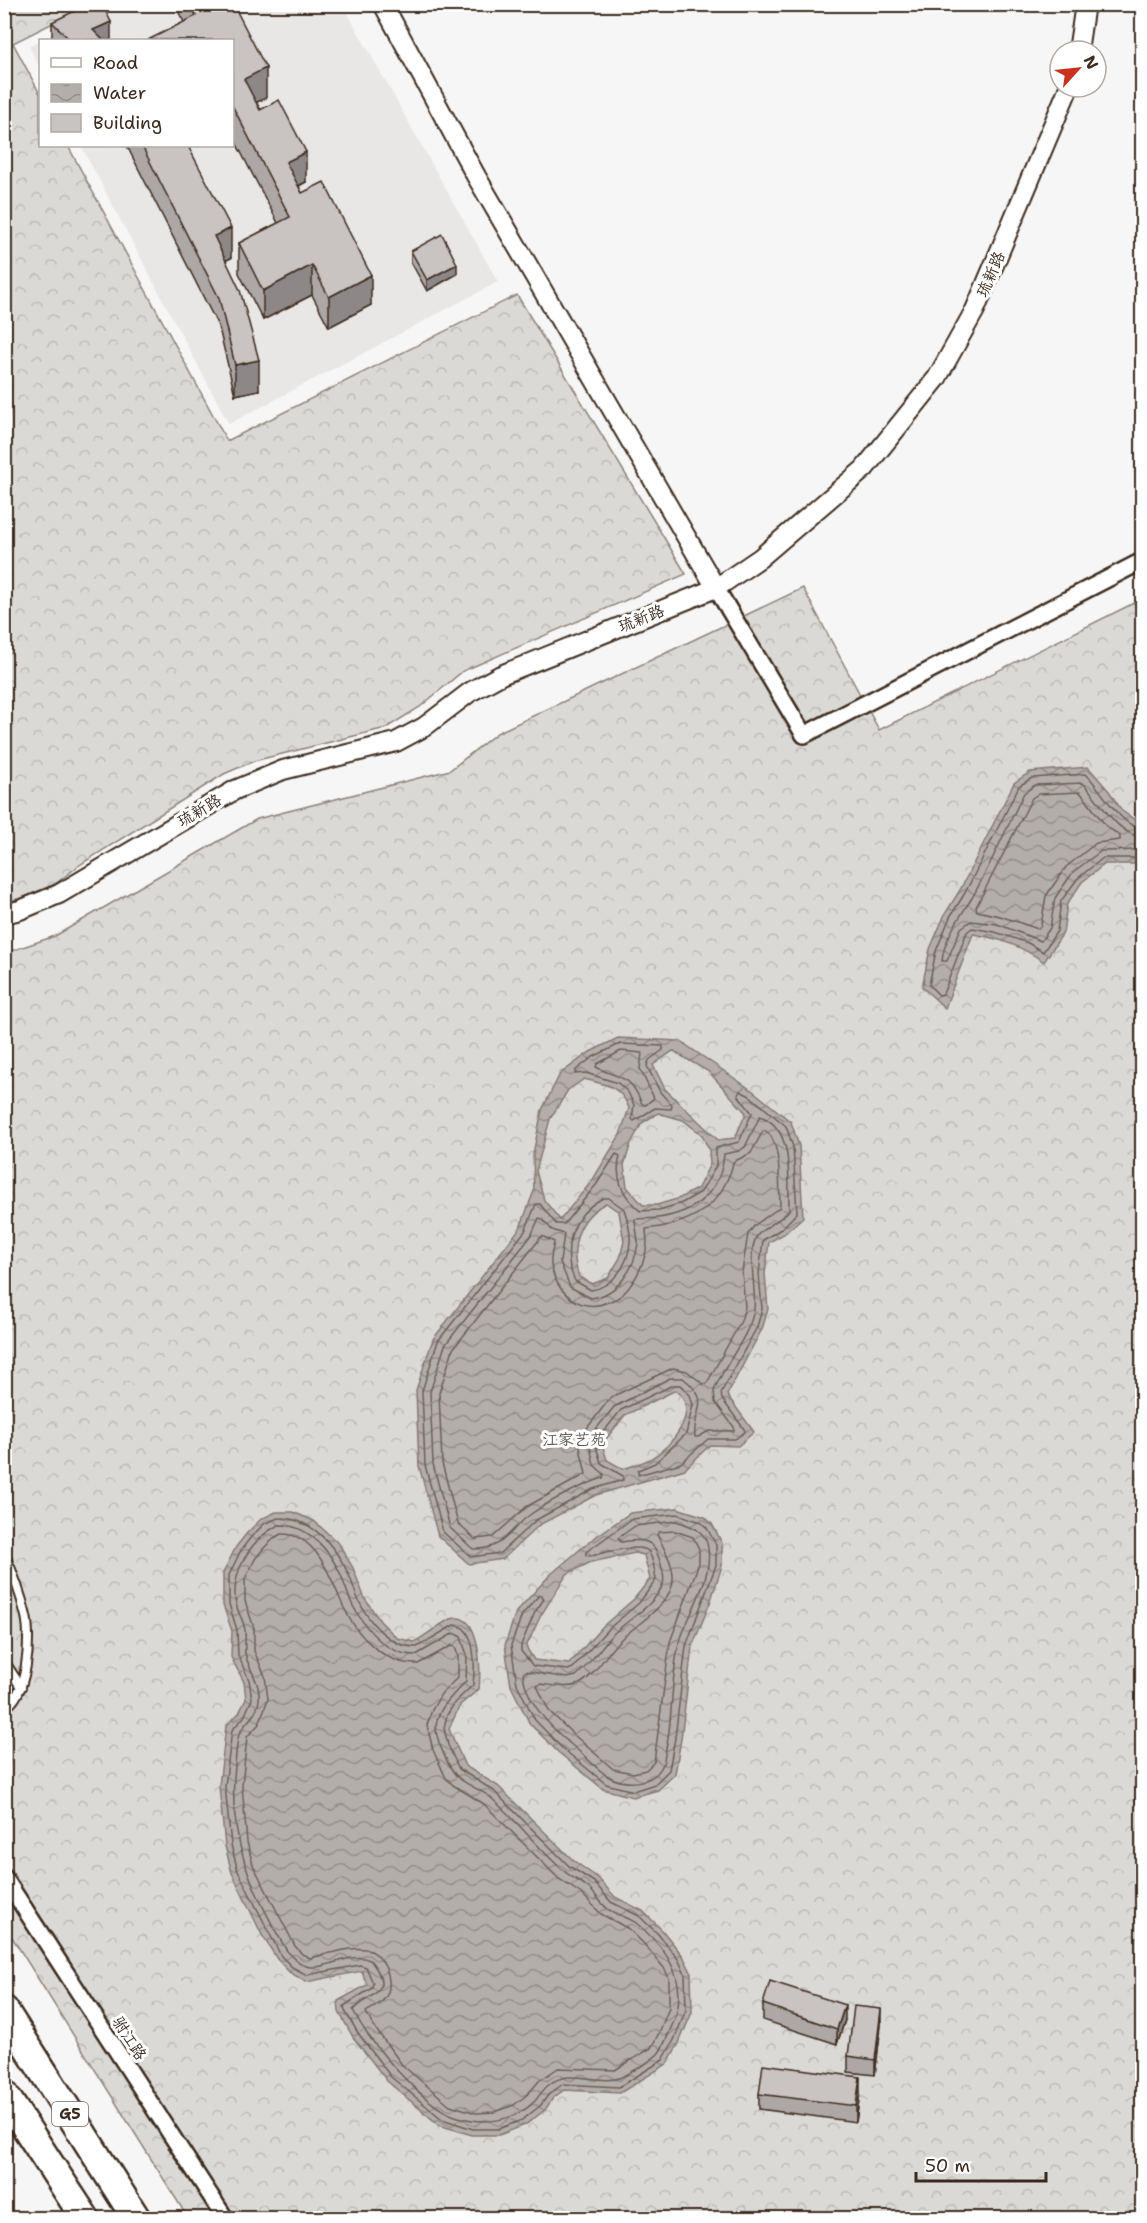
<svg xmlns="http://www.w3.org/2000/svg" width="1147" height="2223" font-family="'Shantell Sans','LXGW WenKai TC',sans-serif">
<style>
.built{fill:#e9e7e6}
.forest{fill:url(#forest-crowns);stroke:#8b827a;stroke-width:1.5}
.water{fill:url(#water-waves);stroke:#847972;stroke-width:1.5;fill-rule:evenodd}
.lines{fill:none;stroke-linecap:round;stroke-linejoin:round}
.shore{stroke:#6b5f56;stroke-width:1.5}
.service-casing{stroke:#3b2a1e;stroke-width:12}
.minor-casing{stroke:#3b2a1e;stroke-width:20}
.tertiary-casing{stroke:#3b2a1e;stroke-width:22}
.motorway-casing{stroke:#3b2a1e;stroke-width:32}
.service{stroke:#fff;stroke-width:8}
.minor{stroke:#fff;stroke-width:15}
.tertiary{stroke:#fff;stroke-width:18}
.motorway{stroke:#fff;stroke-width:27}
.wall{fill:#ada8a6;stroke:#3b2a1e;stroke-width:1.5}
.shaded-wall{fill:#8d8887;stroke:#3b2a1e;stroke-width:1.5}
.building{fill:#c9c3c1;stroke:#3b2a1e;stroke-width:1.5}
.labels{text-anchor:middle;stroke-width:6;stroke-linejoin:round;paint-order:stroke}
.shield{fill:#fff;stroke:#766a62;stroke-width:1.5}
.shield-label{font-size:15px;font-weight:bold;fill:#3b2a1e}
.street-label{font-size:16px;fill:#3b2a1e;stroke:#fff}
.park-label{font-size:16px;fill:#63564c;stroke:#fff}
</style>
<defs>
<pattern id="forest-crowns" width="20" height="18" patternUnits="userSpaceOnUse" patternTransform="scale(1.5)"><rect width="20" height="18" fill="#dbd9d6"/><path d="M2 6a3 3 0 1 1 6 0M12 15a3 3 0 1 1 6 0" fill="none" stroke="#bdbab7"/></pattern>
<pattern id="water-waves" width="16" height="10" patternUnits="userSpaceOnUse" patternTransform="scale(1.5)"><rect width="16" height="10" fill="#b4aeaa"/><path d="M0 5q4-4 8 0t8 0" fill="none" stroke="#948e8a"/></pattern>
</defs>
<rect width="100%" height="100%" fill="#f7f6f6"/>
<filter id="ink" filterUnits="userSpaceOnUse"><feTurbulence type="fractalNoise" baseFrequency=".0167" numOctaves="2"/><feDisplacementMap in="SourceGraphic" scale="12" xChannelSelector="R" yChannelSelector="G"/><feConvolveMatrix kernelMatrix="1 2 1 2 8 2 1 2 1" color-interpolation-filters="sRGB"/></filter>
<g filter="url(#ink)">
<path class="built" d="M111,5H343L498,282L229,424L81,146H232V40H40V69L29,46Z"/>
<g class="forest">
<path d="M4,5H89L13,43L40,94V146H68L227,441L517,295L686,574L463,671L420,707L386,728L254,761L224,774L81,864L55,884L22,898L5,902Z"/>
<path d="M803,588L879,730L1142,599V2218H188L5,1926V953L55,936L257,819L450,770L497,733Z"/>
</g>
<g class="water">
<path d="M1088,767L1109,791L1122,811L1142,825V864H1105L1082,882L1067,904L1063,933L1044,962C1022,946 1000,938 973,934L945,1008L922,987L930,949L945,914L960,890L1014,783L1030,772Z"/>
<path d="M618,1038L680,1041L753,1091L791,1122L799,1146L803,1217L784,1234L769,1242L765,1274L768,1309L762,1329L727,1395L754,1432L738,1446L710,1445L685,1469L596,1495L539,1525L503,1559L469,1564L438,1536L419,1466L416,1390L433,1339L520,1228L534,1191L533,1154L542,1110L560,1074L590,1052ZM673,1051L709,1072L746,1113L735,1138L718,1140L665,1089L653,1065ZM584,1079C606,1085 620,1085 629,1108L620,1135L592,1181L560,1220L544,1200L536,1171L550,1119L568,1090ZM658,1113L683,1120L702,1135L709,1150L710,1164L698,1188L680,1198L657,1205H643L627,1187L624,1165L631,1143L642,1123ZM606,1203L619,1212L624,1241L620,1258L608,1278L592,1284L579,1277C569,1248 577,1218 606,1203ZM676,1390C701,1411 672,1447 650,1459C642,1463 632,1466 623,1469L607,1460L602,1444L625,1415Z"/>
<path d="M677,1508L705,1517L712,1524L722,1543V1566L710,1603L692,1647L681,1739L675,1774L658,1790L633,1797L603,1789L558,1752L530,1724L511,1686L505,1645L516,1612L550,1575L591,1540L630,1513ZM635,1553L644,1555L650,1579L634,1599L603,1626L569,1664L534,1660L526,1647L541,1615L567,1574L591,1562Z"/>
<path d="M276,1512H293L314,1521L339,1544L353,1568L365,1599L380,1621L397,1638L414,1642C424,1637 442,1622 451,1619C481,1609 481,1672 479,1689L460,1705L449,1729L465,1766L498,1786L574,1861L598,1878L615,1897L643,1911L662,1930L683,1956L691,1972L692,2012L679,2043L667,2064L620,2093L564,2090L553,2098L545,2110L525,2125L499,2135H472L439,2125L387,2081L353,2037L339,2012L338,2001L367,1985L362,1971L306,1982L289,1972L277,1959L262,1935L232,1873L225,1846L219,1786L226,1726L239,1713L246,1699L244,1682L231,1657L232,1631L223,1605V1573L236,1547L247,1533L261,1519Z"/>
</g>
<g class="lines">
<g class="shore">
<path d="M1080,792L1106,826L1120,836V840L1096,843L1066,867L1046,896L1041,925L1038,929L1000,916L977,911L976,907L1032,798L1038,794Z"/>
<path d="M1142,829C1120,826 1102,790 1086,774L1032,778L1019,786L965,893L950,917L936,951L929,985L939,995L943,994L967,932L972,928L995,932L1028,943L1043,952L1057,931L1061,901L1078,878L1103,858H1142"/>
<path d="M1142,837C1117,835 1099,799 1083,783L1035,785L1024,793C1007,827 991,864 972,898C960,917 944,938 942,961H947L961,928L971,921L997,924L1041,941L1050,928L1055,898L1073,872L1101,851L1142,850"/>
<path d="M620,1044L663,1046V1050L649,1060L647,1066L660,1092L672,1105L671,1109L655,1108L634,1121L632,1119L634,1105L628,1092L618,1083L586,1073L575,1074L576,1070L593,1057Z"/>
<path d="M621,1051L642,1053L640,1069L654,1098L646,1105L642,1104C629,1072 621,1081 596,1067L597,1064Z"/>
<path d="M740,1091L750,1096L786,1126L793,1147L797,1213L781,1229L763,1240L759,1274L762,1309L757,1327L721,1393L722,1399L744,1429L745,1432L735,1439H708L681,1463L638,1475V1470L655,1463L686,1434L693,1405L690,1395L680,1385H673L621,1410L597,1440L596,1446L601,1463L623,1476V1480L593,1489L536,1520L500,1553L471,1557L443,1532L425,1465L422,1391L438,1341L525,1231L536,1204H540L556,1224H564L596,1185L616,1154L620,1156C614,1179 623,1196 640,1211L659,1210L682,1203L701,1192L716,1166V1148L739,1142L752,1113L738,1095Z"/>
<path d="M760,1116C795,1128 788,1180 789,1210C781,1221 764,1226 757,1236C746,1254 757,1289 754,1309C751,1334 723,1366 714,1391L715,1402L734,1427V1431H709L698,1437H695C692,1410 714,1402 683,1378H670L614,1407L591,1435L589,1442L594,1465L604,1474L603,1478C582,1485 549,1501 531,1514C508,1530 505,1550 473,1549L450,1528L433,1464L430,1392L445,1345L531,1236L539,1218L542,1219L552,1230L564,1234L560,1262L570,1287L591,1298C618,1295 635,1268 638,1243C638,1235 635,1227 635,1219C642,1218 651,1219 658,1218C695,1213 721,1192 724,1154L739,1151L745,1147Z"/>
<path d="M763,1131H766C782,1143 779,1187 780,1207L755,1225L748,1234L742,1272L745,1307L741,1321L707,1383L703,1384L687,1371L673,1368L611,1397L581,1436L580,1448L586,1474L526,1507L493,1537L475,1539L458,1524L442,1463L439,1393L453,1349L542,1236L554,1242C553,1249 550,1257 551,1265C556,1292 580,1314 608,1302C613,1300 620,1298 624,1293C636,1281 646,1260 647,1243C647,1238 646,1233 646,1229C651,1228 655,1228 660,1227C685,1223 711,1211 723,1188C727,1180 732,1172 733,1162L751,1153Z"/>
<path d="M603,1198H609L624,1209C627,1218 631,1232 630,1242C629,1264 613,1287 591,1290L575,1281C560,1250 572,1214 603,1198Z"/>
<path d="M677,1514L701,1522L707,1528L716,1545V1565L686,1646L675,1738L669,1770L655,1784L633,1791L606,1784L562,1748L535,1720L517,1684L511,1645L522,1615L539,1595H542L544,1599L535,1612L521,1645V1651L533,1666L568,1670L573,1668L607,1630L639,1603L656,1580C655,1572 653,1559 649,1552C642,1542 600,1554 589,1556L586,1555V1552L632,1519Z"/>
<path d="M278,1518C310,1517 333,1543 347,1571C352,1580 354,1591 359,1601C369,1623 391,1648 417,1647L454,1625C477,1626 475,1668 473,1685L455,1702L447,1715L444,1728L448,1745L459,1769L494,1791L569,1866L594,1882L611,1902L639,1916L658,1934L678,1959L685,1974L686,2010L674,2040L663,2060L619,2087L563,2084L549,2094L540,2106L522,2120L498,2129H473L442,2119L391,2077L358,2033L345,2011L344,2006L372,1988L373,1983L366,1967L360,1965L307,1975L292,1967L281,1956L238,1871L231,1845L225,1786L232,1730L244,1717L252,1699L249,1680L238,1655L237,1630L229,1604V1575L241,1550L251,1537L264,1524Z"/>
<path d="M676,1521C691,1526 706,1530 708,1548C713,1580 687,1615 679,1644C671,1675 673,1712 667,1744C665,1750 665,1760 662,1766C653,1785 625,1785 609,1777C599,1771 590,1761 581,1753C557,1733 527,1707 523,1674L526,1671L567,1678L576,1676C589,1665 599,1650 610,1637C625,1621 655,1606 663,1584C666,1576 660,1561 657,1553C652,1537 634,1540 621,1542L618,1538L635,1526Z"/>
<path d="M279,1525C308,1524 330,1551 341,1575C345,1585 348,1596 353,1606C366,1630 387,1655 416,1655L454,1633L461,1637L467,1655L466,1681C454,1695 435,1709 436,1730C437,1741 450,1772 459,1778C468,1786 480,1789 490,1797C516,1819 537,1848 564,1871C572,1878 582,1882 590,1889C596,1895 601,1904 608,1909C617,1915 628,1917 636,1923C667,1948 689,1981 674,2021C669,2032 665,2045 658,2054C652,2060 624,2078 615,2079C593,2083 569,2069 550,2084C543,2089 540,2095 535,2101C513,2123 483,2125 455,2116C422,2105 368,2041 353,2010C369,1993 396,1994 371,1961C353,1949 323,1972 306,1966C298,1963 293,1957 287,1951C252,1891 227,1838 235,1766C236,1756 236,1744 239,1735C242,1724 258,1716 259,1700C261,1682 248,1669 245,1653C244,1645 246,1637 245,1630C244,1621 238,1613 236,1604C230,1573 251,1538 279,1525Z"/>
<path d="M675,1531L693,1537L699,1549V1563L670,1642L654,1762L646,1770L633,1773L613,1769L574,1735L549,1711L537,1686L540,1684C551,1685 566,1689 577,1685C592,1680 606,1654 618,1642C634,1626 665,1609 672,1586C677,1569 664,1548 657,1535L659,1532Z"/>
<path d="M281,1534C318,1533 332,1582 344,1608C357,1636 385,1665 418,1664L451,1646L455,1647L458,1656V1677L441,1694L432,1710L427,1725L433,1750L446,1778L453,1785L484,1804L558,1878L583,1895L601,1914L629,1929L645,1945L664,1968L669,1978V2008L659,2033L651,2048L615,2070L558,2068L539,2081L528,2094L514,2105L495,2112L476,2113L450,2105L403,2066L372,2024L366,2012C372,2008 380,2005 385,1998C396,1983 384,1952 365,1949C351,1946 325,1955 310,1958L302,1954L295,1946L253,1865L247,1842L242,1786L247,1737L259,1724L268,1699L265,1676L254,1651V1628L245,1601V1579L255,1559L264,1548L274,1538Z"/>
</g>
<defs>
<g id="service">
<path d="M4,1553C13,1573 21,1595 26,1616C31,1638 28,1697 4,1708"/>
<path d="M4,1661L21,1687"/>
</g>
<g id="minor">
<path d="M716,588L804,735L1142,561"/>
<path d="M4,1877L225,2218"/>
</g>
<g id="tertiary">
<path d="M383,4L476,176L716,588"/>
<path d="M1078,51L1085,4"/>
<path d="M4,914L20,910L59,894L235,790L283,770L396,742L424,727L470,692L501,675L716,588L760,558L864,469L937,378L975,310L1069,87"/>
</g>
<g id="motorway">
<path d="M4,2010L136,2218"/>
<path d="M4,2094L85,2218"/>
</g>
</defs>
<use href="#service" class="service-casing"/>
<use href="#minor" class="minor-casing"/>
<use href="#tertiary" class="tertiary-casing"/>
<use href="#motorway" class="motorway-casing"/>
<use href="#service" class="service"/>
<use href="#minor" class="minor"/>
<use href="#tertiary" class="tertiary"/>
<use href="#motorway" class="motorway"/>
</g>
<g class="wall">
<path d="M179,4H233L266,98L256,102L306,182L299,186L302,193L371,305L329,327L312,295L263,320L239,273V243L278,223L232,135V40L184,22L179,13Z"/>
<path d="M52,22L111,40H52Z"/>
<path d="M127,146H188L231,258L226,260L259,390L235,395L219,328Z"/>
<path d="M411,251L457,274L427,291L411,262Z"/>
<path d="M763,2004L845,2020L837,2044L763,2020Z"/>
<path d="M881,2025L875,2075L848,2072V2056Z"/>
<path d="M860,2092L856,2122L759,2109V2094Z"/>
</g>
<g class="shaded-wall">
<path d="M111,22V40H93V30Z"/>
<path d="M266,68V98L244,108V79Z"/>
<path d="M306,152V182L286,192V162Z"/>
<path d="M231,228V258L214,266V236Z"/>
<path d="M457,264V274L427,291V280Z"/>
<path d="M312,265V295L263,320V291Z"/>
<path d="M371,275V305L329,327V297Z"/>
<path d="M259,360V390L235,395V365Z"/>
<path d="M845,2005V2020L837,2044V2029Z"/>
<path d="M881,2009V2025L875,2075V2060Z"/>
<path d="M860,2077V2092L856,2122V2106Z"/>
</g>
<g class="building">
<path d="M89,4H102L111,22L93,30L103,40H70L52,22Z"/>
<path d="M190,4H233L266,68L244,79L260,110L279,100L306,152L286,162L302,193L324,182L371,275L329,297L312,265L263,291L239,243L290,217L232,105V40H148L196,16Z"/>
<path d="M142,146H188L231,228L214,236L240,290L259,360L235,365L219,298Z"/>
<path d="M442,234L457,264L427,280L411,251Z"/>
<path d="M770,1981L845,2005L837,2029L763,2004Z"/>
<path d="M854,2006L881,2009L875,2060L848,2056Z"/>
<path d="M763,2064L860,2077L856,2106L759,2094Z"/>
</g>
</g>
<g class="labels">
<rect class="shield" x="52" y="2102" width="36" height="24" rx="4.5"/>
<g class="shield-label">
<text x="70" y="2119">G5</text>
</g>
<g class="street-label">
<text transform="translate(990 274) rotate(-67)" y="6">琉新路</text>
<text transform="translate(641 618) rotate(-22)" y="6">琉新路</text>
<text transform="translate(199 810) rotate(-31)" y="6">琉新路</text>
<text transform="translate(130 2038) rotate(57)" y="6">驸江路</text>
</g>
<g class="park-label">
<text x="574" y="1445">江家艺苑</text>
</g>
</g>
<rect width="1147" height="2223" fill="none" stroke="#fff" stroke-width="24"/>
<rect x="12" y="12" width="1123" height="2199" fill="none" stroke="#3b2a1e" stroke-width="2" filter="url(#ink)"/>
<rect x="39" y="39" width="195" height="108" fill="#ffffff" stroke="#b1aaa5" stroke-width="1.5"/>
<rect x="51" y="58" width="30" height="9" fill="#ffffff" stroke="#b1aaa5" stroke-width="1.5"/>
<text x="93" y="69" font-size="18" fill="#3b2a1e">Road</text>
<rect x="51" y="84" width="30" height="18" fill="url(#water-waves)" stroke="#b1aaa5" stroke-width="1.5"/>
<text x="93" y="99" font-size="18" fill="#3b2a1e">Water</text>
<rect x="51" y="114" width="30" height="18" fill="#c9c3c1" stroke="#b1aaa5" stroke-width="1.5"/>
<text x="93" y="129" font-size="18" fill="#3b2a1e">Building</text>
<g transform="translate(1078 69) rotate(63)"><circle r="28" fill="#ffffff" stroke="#b1aaa5" stroke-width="1.5"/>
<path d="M0-4.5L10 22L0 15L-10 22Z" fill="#c8321e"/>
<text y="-9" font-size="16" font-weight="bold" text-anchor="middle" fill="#3b2a1e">N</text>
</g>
<path d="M916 2172v9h130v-9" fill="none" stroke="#3b2a1e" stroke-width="3"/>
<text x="925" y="2172" font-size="18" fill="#3b2a1e" stroke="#ffffff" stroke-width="4.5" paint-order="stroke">50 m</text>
</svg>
